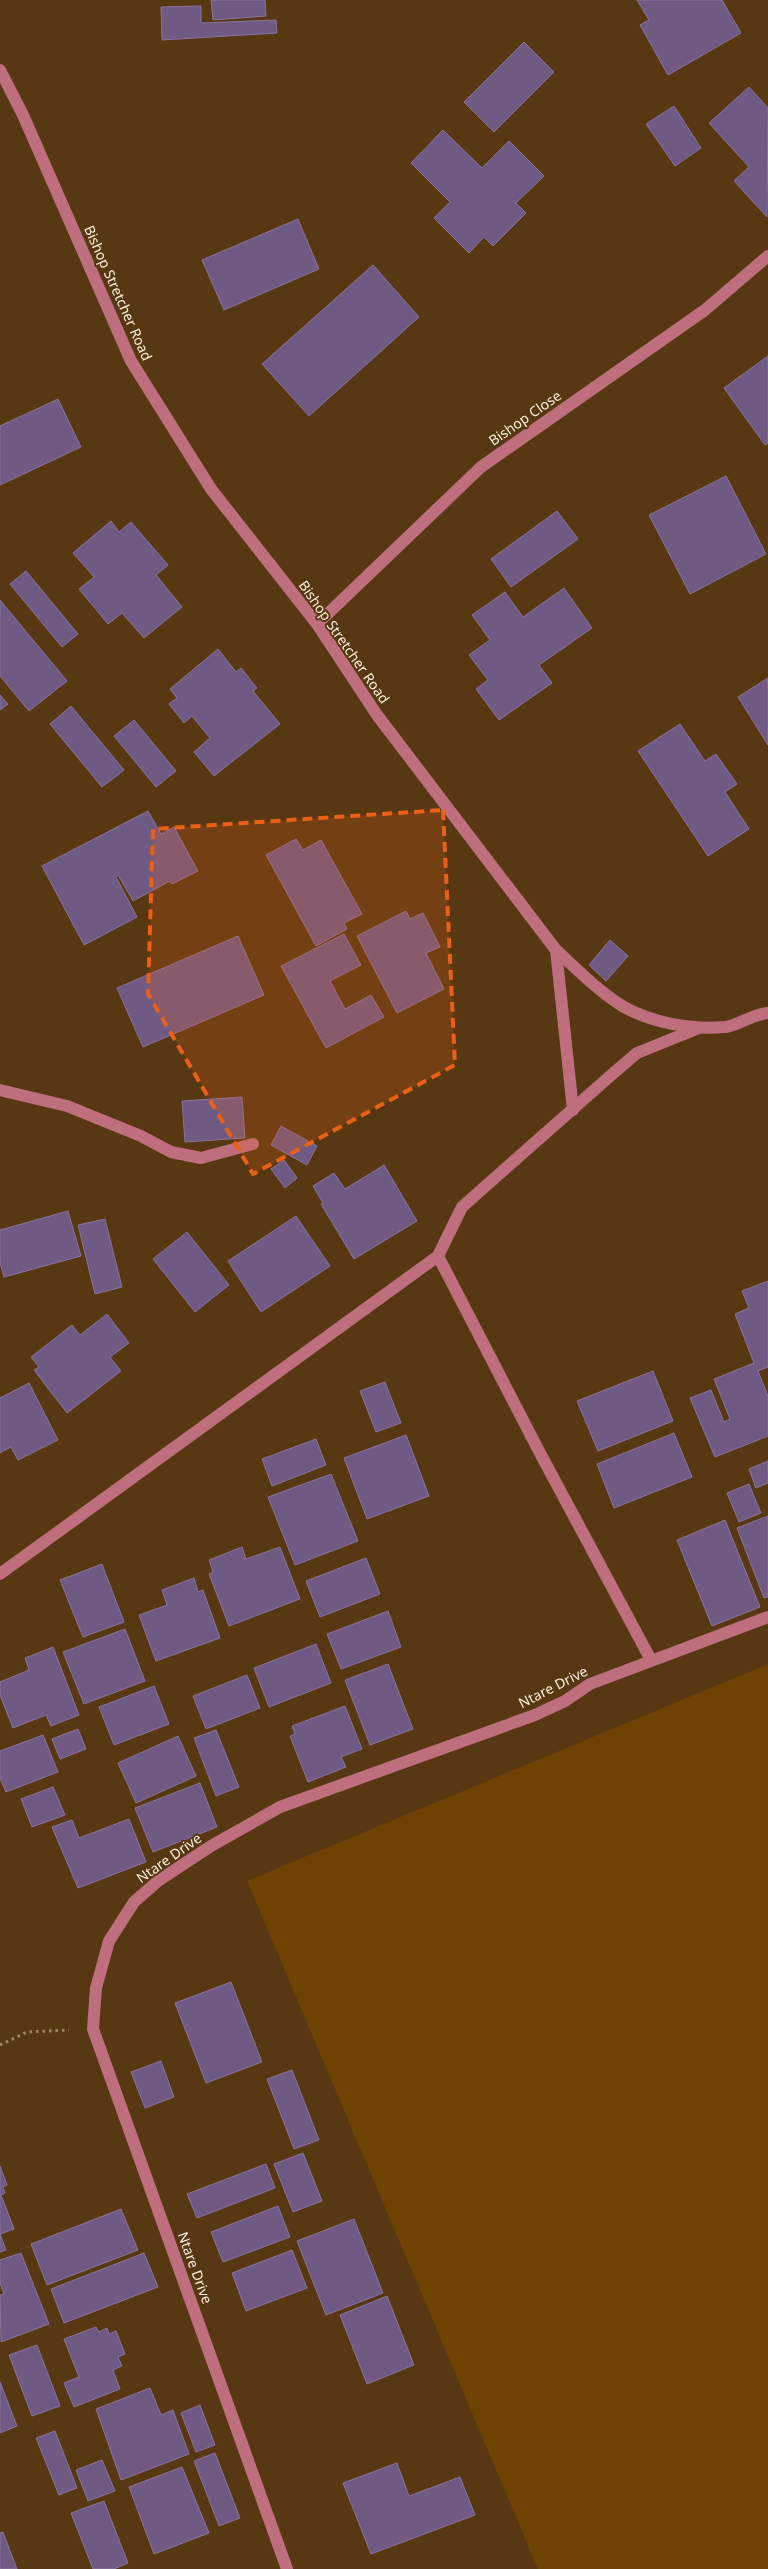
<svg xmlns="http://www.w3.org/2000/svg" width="768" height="2569" font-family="'Noto Sans',sans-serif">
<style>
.green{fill:#6d4203}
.building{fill:#6f5a83;stroke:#8a749e}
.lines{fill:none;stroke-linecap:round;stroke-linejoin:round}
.path{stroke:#9d8569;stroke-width:3;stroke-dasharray:2.5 4;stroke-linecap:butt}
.minor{stroke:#be6e7d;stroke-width:12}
.marked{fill:#e96016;fill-opacity:0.2;stroke:#e96016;stroke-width:4;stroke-dasharray:10 6;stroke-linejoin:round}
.labels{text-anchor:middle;stroke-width:4;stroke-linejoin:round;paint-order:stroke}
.street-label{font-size:14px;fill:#fceddd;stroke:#573812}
</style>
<rect width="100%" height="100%" fill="#573812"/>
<path class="green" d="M768,1664V2569H538L247,1881Z"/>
<g class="building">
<path d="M211,0H265L266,16L213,20Z"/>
<path d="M637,0H722L741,33L668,75L640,25L649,20Z"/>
<path d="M201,6V23L276,20L277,33L162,40L161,7Z"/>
<path d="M524,42L554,72L494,132L464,102Z"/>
<path d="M749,87L768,108L767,217L734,181L749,167L709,123Z"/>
<path d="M674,106L701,148L675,166L646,124Z"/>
<path d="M443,130L482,168L509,141L544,176L516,203L526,213L493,246L484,237L469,253L434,218L450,202L411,163Z"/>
<path d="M298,219L319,269L224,310L202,260Z"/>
<path d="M373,265L419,317L309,416L262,364Z"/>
<path d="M768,356V443L765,445L724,388Z"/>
<path d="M58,399L81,447L0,485V426Z"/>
<path d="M726,476L766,554L690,594L649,515Z"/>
<path d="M557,511L578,539L511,587L491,559Z"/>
<path d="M111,521L119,532L131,522L168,565L156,575L182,607L144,638L122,613L108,624L79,589L94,577L73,553Z"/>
<path d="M26,571L78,634L62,647L10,584Z"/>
<path d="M564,588L592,628L539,665L552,683L499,720L476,689L488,680L469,655L490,640L472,615L505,592L523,617Z"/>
<path d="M0,600L67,681L29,711L0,676Z"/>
<path d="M218,649L236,672L241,668L257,688L253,691L280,724L214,776L194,752L210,738L192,716L184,723L169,704L177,698L170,689Z"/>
<path d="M768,678V745L738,697Z"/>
<path d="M0,695L8,704L0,710Z"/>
<path d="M71,706L124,770L102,787L50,724Z"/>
<path d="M134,720L176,771L156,787L114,736Z"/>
<path d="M680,724L705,761L716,754L737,784L725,792L749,829L708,856L638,751Z"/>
<path d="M148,811L161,834L174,827L198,871L172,884L170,881L133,901L118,875L116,877L137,917L84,945L42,866Z"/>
<path d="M296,839L303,850L321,840L362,914L344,923L347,929L316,946L266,855Z"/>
<path d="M406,911L410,919L423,913L440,947L426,953L444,989L397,1013L357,936Z"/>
<path d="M344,934L361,965L330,981L345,1009L371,995L384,1017L326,1048L281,966Z"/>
<path d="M238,936L264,995L143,1047L117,988Z"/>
<path d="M610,940L628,956L606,981L589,965Z"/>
<path d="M242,1097L245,1138L185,1142L182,1101Z"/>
<path d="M281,1126L317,1146L307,1165L271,1145Z"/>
<path d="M284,1160L297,1178L285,1188L271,1169Z"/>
<path d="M384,1165L417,1221L354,1259L321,1204L323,1203L313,1186L334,1173L345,1189Z"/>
<path d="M68,1211L81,1256L4,1277L0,1262V1230Z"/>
<path d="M296,1216L330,1266L261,1312L228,1261Z"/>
<path d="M105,1219L122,1287L95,1294L78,1225Z"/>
<path d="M187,1232L229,1285L195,1312L153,1259Z"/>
<path d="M768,1281V1367L758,1371L768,1396V1436L715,1457L690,1398L711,1390L724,1422L730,1419L714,1379L754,1363L735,1314L749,1308L742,1291Z"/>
<path d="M107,1314L129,1343L110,1357L121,1371L67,1413L34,1370L39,1367L31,1357L72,1325L80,1335Z"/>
<path d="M653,1371L673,1421L598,1451L577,1401Z"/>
<path d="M385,1382L401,1423L376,1432L360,1391Z"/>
<path d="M29,1383L58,1440L18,1460L11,1447L0,1453V1398Z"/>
<path d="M674,1433L692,1477L614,1508L597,1464Z"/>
<path d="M406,1435L429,1496L367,1519L344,1458Z"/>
<path d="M316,1439L326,1465L272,1486L262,1459Z"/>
<path d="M768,1461V1483L756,1488L749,1469Z"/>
<path d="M331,1474L358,1541L295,1565L268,1497Z"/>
<path d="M749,1484L761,1513L739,1522L727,1493Z"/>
<path d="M768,1516V1597L764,1598L737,1528Z"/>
<path d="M725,1520L760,1607L712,1626L677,1540Z"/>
<path d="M242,1547L246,1559L280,1547L300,1599L229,1626L209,1574L213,1572L209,1560Z"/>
<path d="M366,1558L380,1594L320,1617L306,1581Z"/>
<path d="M102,1564L124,1622L83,1637L60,1580Z"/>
<path d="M194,1578L198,1592L203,1590L220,1638L156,1661L139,1615L167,1605L162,1590Z"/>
<path d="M388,1611L401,1647L341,1669L327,1634Z"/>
<path d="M125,1629L145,1681L84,1704L63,1652Z"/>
<path d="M316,1644L331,1683L269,1707L254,1668Z"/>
<path d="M53,1647L79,1715L51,1726L46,1715L13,1728L0,1695V1682L29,1670L25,1658Z"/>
<path d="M388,1664L413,1729L370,1745L345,1680Z"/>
<path d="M247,1675L260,1708L206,1729L193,1696Z"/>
<path d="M154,1686L169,1724L114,1745L99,1707Z"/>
<path d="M345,1706L362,1749L341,1757L346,1767L308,1782L290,1736L295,1734L292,1726Z"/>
<path d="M78,1729L86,1749L60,1759L52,1739Z"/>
<path d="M216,1730L239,1787L216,1796L194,1738Z"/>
<path d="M43,1735L58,1772L6,1792L0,1778V1751Z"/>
<path d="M178,1736L196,1776L136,1803L118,1763Z"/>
<path d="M200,1783L217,1827L153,1852L135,1808Z"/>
<path d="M53,1787L65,1815L32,1827L21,1799Z"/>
<path d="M129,1819L146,1862L78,1888L52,1827L72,1820L79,1838Z"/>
<path d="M231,1982L262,2062L206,2083L175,2003Z"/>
<path d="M161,2061L174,2097L145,2108L131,2072Z"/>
<path d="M292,2070L319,2140L294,2149L267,2079Z"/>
<path d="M303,2153L322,2201L293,2212L274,2164Z"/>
<path d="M266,2164L275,2188L197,2218L187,2194Z"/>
<path d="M0,2166L7,2185L3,2187L5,2193L1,2195L14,2229L0,2234L6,2250L0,2252Z"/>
<path d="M278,2206L290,2237L223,2262L211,2232Z"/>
<path d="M121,2209L138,2250L47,2285L31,2244Z"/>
<path d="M354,2219L383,2293L326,2315L297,2241Z"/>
<path d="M292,2250L307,2288L246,2311L232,2273Z"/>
<path d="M21,2253L49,2324L1,2342L0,2295L4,2294L0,2283V2260Z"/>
<path d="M144,2253L158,2287L64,2323L51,2289Z"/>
<path d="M387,2296L414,2365L367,2384L340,2315Z"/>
<path d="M96,2327L99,2332L107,2328L109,2334L116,2331L125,2354L118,2357L122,2366L113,2370L120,2389L74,2407L64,2383L79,2377L64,2339Z"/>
<path d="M37,2345L60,2406L32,2416L9,2355Z"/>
<path d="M0,2382L17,2426L0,2433Z"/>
<path d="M150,2388L161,2415L173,2410L189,2454L121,2480L96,2409Z"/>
<path d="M200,2405L215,2445L196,2452L181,2413Z"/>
<path d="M55,2431L77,2488L59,2495L36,2438Z"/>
<path d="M215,2453L240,2518L219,2526L194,2461Z"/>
<path d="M102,2460L115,2491L88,2501L76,2470Z"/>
<path d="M397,2463L409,2496L460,2477L475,2515L371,2554L343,2483Z"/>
<path d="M182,2467L209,2533L154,2554L129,2487Z"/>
<path d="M104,2501L128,2563L114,2569H93L71,2513Z"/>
<path d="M3,2532L17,2569H0V2533Z"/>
</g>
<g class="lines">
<path class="path" d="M0,2045L27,2032L69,2030"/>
<g class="minor">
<path d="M0,70L23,115L131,361L211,489L317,624L377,715L556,950C577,969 599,992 624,1007C653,1023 692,1030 725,1027C740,1025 752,1014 768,1013"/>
<path d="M317,624L481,467L705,310L768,256"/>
<path d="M556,950L573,1110"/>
<path d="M0,1090L67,1106L141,1136L171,1152L201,1158L253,1144"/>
<path d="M438,1256L540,1453L651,1660"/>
<path d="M0,1574L438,1256L462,1207L609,1077L637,1053L699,1028"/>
<path d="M287,2569L93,2029L96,1988L109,1941L134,1902L158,1881L211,1846L280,1807L535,1715L565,1701L590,1684L768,1617"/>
</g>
</g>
<path class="marked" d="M443,810L455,1065L253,1174L148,994L153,829Z"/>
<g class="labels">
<g class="street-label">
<text transform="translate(118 293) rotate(66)" y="5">Bishop Stretcher Road</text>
<text transform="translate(525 418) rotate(-35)" y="5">Bishop Close</text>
<text transform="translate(344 642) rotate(55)" y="5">Bishop Stretcher Road</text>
<text transform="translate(553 1687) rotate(-27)" y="5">Ntare Drive</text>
<text transform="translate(169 1858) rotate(-35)" y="5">Ntare Drive</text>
<text transform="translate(195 2268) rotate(70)" y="5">Ntare Drive</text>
</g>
</g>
</svg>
